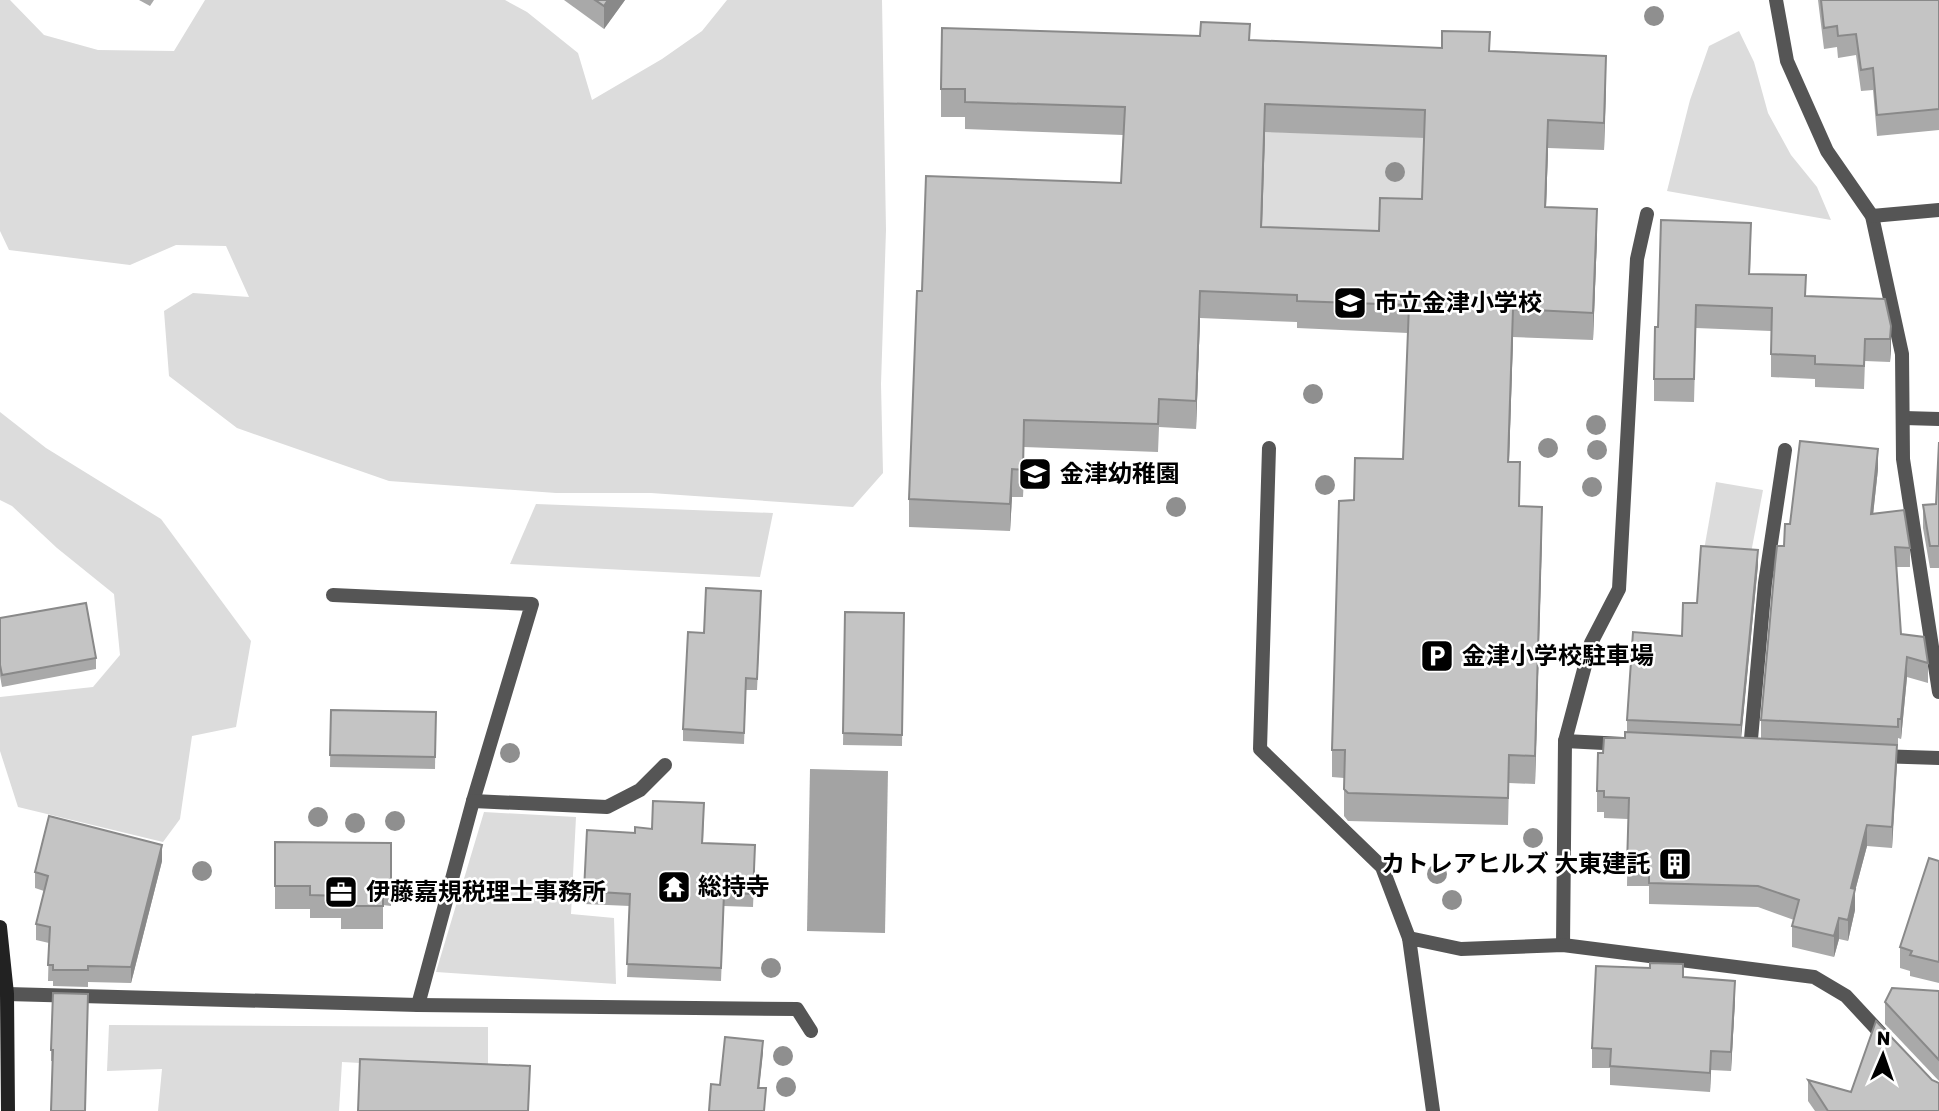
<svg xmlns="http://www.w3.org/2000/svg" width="1939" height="1111" font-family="Rubik,'Noto Sans JP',sans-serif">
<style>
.green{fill:#dcdcdc}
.water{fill:#a3a3a3}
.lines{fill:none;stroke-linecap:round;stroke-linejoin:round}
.lane{stroke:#555;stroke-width:14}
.street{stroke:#555;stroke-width:14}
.secondary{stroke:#222;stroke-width:14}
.tree{fill:#8f8f8f}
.wall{fill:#a9a9a9;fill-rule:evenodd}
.shaded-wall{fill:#898989}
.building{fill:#c4c4c4;stroke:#898989;stroke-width:2;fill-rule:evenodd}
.labels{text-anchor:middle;stroke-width:5;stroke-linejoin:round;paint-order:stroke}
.poi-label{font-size:24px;font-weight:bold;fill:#000;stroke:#fff;text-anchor:start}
</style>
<rect width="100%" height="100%" fill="#fff"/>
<g class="green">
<path d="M0,0H10L44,35L98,50L174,51L205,0H505L527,12L578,53L592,100L662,59L702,31L727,0H882L886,230L881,384L883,473L853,507L651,493H556L389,481L237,428L169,376L164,311L193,293L249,297L226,246L176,245L130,265L9,250L0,231Z"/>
<path d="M1739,31L1754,62L1768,113L1791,155L1817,187L1831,220L1667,191L1690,100L1709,46Z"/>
<path d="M1221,130L1461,139L1423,211L1379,258L1218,215L1262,220L1264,158Z"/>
<path d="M0,412L46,448L161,519L251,641L236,727L192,736L180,819L163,842L18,807L0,751V697L93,687L120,655L114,594L57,548L12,506L0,500Z"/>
<path d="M1716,482L1763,490L1750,558L1704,550Z"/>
<path d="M536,504L773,513L760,577L510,564Z"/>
<path d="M484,812L576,817L571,914L614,918L616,984L436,972Z"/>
<path d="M109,1025L488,1027V1070L342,1062L339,1111H158L162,1069L107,1071Z"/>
</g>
<path class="water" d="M810,769L888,771L885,933L807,931Z"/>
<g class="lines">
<g class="lane">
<path d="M1904,418L1939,419"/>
<path d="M1269,448L1260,749L1382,867L1409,938"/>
</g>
<g class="street">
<path d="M1776,0L1787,61L1827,151L1872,216L1902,354L1903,459L1939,692"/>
<path d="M1872,216L1939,210"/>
<path d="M333,595L532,604L473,801L418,1005"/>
<path d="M1565,741L1623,744"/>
<path d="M1750,750L1765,583L1785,450"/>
<path d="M1877,756L1939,758"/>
<path d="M473,801L607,807L640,790L665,765"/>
<path d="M1563,945L1565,741L1591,643L1619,589L1637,259L1647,214"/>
<path d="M7,994L418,1005L797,1009L811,1031"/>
<path d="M1433,1111L1409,938L1461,949L1563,945L1814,977L1846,996L1885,1038"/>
</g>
<path class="secondary" d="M0,927L7,994L8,1111"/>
</g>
<g class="tree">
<circle cx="1654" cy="16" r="10"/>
<circle cx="1395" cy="172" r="10"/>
<circle cx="1313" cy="394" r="10"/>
<circle cx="1596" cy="425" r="10"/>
<circle cx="1548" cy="448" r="10"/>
<circle cx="1597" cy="450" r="10"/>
<circle cx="1325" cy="485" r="10"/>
<circle cx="1592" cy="487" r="10"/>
<circle cx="1176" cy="507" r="10"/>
<circle cx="510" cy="753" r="10"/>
<circle cx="318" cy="817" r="10"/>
<circle cx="395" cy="821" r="10"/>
<circle cx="355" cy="823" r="10"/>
<circle cx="1533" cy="838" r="10"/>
<circle cx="202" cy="871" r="10"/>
<circle cx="1437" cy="874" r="10"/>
<circle cx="1452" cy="900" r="10"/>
<circle cx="771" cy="968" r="10"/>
<circle cx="783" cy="1056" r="10"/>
<circle cx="786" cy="1087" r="10"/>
</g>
<g class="wall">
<path d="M139,0H154L150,6Z"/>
<path d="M564,0H625L604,29Z"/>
<path d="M1818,0H1939V130L1877,136L1873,90L1861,91L1856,55L1838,58L1837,47L1824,49Z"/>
<path d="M1250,40L1490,51L1606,83L1604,150L1548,148L1546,207L1597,237L1593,340L1513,337L1509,462L1520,506L1542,535L1535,784L1509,783L1508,825L1348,821L1344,816V778L1332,777V750L1354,500L1403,459L1408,333L1297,328V322L1200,318L1196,429L1159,427L1158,452L1024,447L1023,497H1012L1010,531L909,527V499L922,291L1121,183L1123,135L965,129V117H941V89ZM1265,132L1424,138L1422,199L1379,231L1262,227Z"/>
<path d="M1751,245L1750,274L1806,296L1885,299L1891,349L1890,362L1865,361L1864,389L1815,387V379L1771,377V331L1696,328L1694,402L1654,401V379L1658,327Z"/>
<path d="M1939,442V568H1930L1923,528V505L1936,504Z"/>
<path d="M1878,469L1873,514L1910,548V567H1896L1901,634L1928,663V683L1907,677L1901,739L1898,738V746H1897L1892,848L1867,846L1855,891V910L1848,941L1839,939L1834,957L1792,947V926L1794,920L1758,907L1649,904V886H1627L1628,819L1604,818V812H1597V791L1603,753L1625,738L1627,732V720L1682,636L1697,603L1758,565L1741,737L1761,738V720L1784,546L1790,524Z"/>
<path d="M761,603L757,690H746L744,744L683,741V729L704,633Z"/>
<path d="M845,612L904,613L902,746L843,745Z"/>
<path d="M0,618L96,658V669L2,687L0,676Z"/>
<path d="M331,710L436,712L435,769L330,767Z"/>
<path d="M704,816L703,843L755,858L753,907L724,906L721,981L627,977L630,906L584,904V891L635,833Z"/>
<path d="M275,842L391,843V906L383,905V929H341V918H310V909H275Z"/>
<path d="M162,861L131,983L88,982V987L53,986V981H48L49,943L36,940V924L44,891L35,888V872Z"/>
<path d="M1939,861V983L1910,976V971L1900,968V947Z"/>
<path d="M1683,978L1735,1000L1731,1071L1711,1070L1710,1092L1610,1085V1068H1592V1048Z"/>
<path d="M1939,991V1081L1885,1024V1002Z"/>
<path d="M53,993L52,1061H51V1050Z"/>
<path d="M1808,1080L1851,1092L1932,1080L1939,1111H1815L1808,1101Z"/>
</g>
<g class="shaded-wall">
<path d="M608,0H625L604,29V6Z"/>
<path d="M1606,56V83L1604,150V123Z"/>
<path d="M1265,104V132L1261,254V227Z"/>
<path d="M1548,120V148L1545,235V207Z"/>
<path d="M1597,209V237L1593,340V313Z"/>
<path d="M1200,291V318L1196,429V401Z"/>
<path d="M1513,309V337L1508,490V462Z"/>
<path d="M1891,326V349L1890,362V339Z"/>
<path d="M1024,420V447L1023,497V470Z"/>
<path d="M1878,449V469L1871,534V514Z"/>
<path d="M1012,469V497L1010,531V504Z"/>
<path d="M1542,507V535L1535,784V756Z"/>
<path d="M1758,550V565L1741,739V725Z"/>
<path d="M1907,657V677L1901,739V719Z"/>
<path d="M1897,745V766L1892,848V827Z"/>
<path d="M1867,825V846L1855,891V910L1848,941V920L1851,888Z"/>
<path d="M162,845V861L131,983V967Z"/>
<path d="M1839,918V939L1834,957V936Z"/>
<path d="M1735,981V1000L1731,1071V1052Z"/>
<path d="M763,1041V1053L758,1099V1088Z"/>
<path d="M1711,1051V1070L1710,1092V1073Z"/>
</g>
<g class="building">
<path d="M595,0H608L604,6Z"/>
<path d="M1821,0H1939V109L1877,115L1873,68L1861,70L1856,34L1838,36L1837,26L1824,28Z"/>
<path d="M1201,22L1250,24L1249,40L1442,48V31L1490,32L1489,51L1606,56L1604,123L1548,120L1545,207L1597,209L1593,313L1513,309L1508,462H1520L1519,506L1542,507L1535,756L1509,755L1508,798L1348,793L1344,789L1345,750H1332L1339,501L1354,500L1355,458L1403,459L1409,305L1297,301V295L1200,291L1196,401L1159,399L1158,424L1024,420L1023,470L1012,469L1010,504L909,499L917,291H922L926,176L1121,183L1125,107L965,102V89H941L942,28L1200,36ZM1265,104L1425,110L1422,199L1380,198L1379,231L1261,227Z"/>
<path d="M1661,220L1751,223L1749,274L1806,275L1805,296L1885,299L1891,326L1890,339H1865L1864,366L1815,364V356L1771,354L1772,308L1696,305L1694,379H1654L1655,327H1658Z"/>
<path d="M1800,441L1878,449L1871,514L1904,510L1910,548L1895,547L1901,634L1924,637L1928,663L1907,657L1901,719H1898V727L1761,720L1775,564L1777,546H1784L1785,524H1790Z"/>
<path d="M1939,442V546H1930L1923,505L1936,504Z"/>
<path d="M1701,546L1758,550L1741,725L1627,720L1633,632L1682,636L1683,603H1697Z"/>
<path d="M706,588L761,591L757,679L746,678L744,733L683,729L688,632L704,633Z"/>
<path d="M86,603L96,658L2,675L0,665V618Z"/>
<path d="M845,612L904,613L902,735L843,733Z"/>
<path d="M331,710L436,712L435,757L330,755Z"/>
<path d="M1625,732L1897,745L1892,827L1867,825L1851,888L1855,889L1848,920L1839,918L1834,936L1792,926L1799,900L1758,886L1649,883V865H1627L1629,798L1604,797V791H1597L1598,753H1603L1604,738H1625Z"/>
<path d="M653,801L704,803L702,843L755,845L753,894L724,893L721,968L627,964L630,894L584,891L587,830L635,833V827L652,829Z"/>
<path d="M49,816L162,845L131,967L88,966V970H53V965H48L50,927L36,924L48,876L35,872Z"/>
<path d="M275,842L391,843V883H383V906H341V896L310,895V886H275Z"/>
<path d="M1929,858L1939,861V962L1910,955L1912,951L1900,947Z"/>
<path d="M1650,963L1683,964V977L1735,981L1731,1052L1711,1051L1710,1073L1610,1066L1611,1049L1592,1048L1596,966L1650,968Z"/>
<path d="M1892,988L1939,991V1060L1885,1002Z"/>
<path d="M53,993L88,994L85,1111H51L53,1050H51Z"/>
<path d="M1876,1021L1932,1080L1939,1083V1111H1828L1808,1080L1851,1092Z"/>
<path d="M725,1037L763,1041L758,1088H766L764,1111H709L711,1084L720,1085Z"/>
<path d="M360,1059L530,1066L528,1111H358Z"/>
</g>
<defs>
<symbol id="school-square" viewBox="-11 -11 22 22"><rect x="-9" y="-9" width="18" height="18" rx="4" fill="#000" stroke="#fff"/><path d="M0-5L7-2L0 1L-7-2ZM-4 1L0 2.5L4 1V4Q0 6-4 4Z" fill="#fff"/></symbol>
<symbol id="parking-square" viewBox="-11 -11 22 22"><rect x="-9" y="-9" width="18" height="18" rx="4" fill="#000" stroke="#fff"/><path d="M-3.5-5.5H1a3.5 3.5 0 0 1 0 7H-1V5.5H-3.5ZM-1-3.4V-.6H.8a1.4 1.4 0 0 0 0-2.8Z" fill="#fff"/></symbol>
<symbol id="building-square" viewBox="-11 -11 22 22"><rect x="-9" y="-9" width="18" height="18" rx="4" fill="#000" stroke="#fff"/><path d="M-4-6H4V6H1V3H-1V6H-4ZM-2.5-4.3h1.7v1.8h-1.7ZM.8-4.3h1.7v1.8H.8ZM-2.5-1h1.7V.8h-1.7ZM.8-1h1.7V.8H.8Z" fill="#fff"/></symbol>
<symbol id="temple-square" viewBox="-11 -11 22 22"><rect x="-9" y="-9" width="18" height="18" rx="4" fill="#000" stroke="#fff"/><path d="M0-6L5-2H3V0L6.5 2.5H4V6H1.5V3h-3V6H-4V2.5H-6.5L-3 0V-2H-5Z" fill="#fff"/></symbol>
<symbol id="office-square" viewBox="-11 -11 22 22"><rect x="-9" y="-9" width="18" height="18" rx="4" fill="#000" stroke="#fff"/><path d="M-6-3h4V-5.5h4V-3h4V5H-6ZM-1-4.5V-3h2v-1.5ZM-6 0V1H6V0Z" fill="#fff"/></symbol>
</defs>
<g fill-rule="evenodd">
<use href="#school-square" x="1331" y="284" width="38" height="38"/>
<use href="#school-square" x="1016" y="455" width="38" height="38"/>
<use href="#parking-square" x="1418" y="637" width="38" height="38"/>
<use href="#building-square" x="1656" y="845" width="38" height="38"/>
<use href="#temple-square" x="655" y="868" width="38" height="38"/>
<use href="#office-square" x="322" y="873" width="38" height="38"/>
</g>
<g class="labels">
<g class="poi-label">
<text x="1374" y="311">市立金津小学校</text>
<text x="1060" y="482">金津幼稚園</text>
<text x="1462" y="664">金津小学校駐車場</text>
<text x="1650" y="872" text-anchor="end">カトレアヒルズ 大東建託</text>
<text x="698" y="895">総持寺</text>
<text x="366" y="900">伊藤嘉規税理士事務所</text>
</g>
</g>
<g transform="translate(1883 1055) rotate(2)" stroke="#ffffff" stroke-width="5" paint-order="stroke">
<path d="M0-5L12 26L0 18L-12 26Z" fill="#000000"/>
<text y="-10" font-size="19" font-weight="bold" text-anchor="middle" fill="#000000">N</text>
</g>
</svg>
